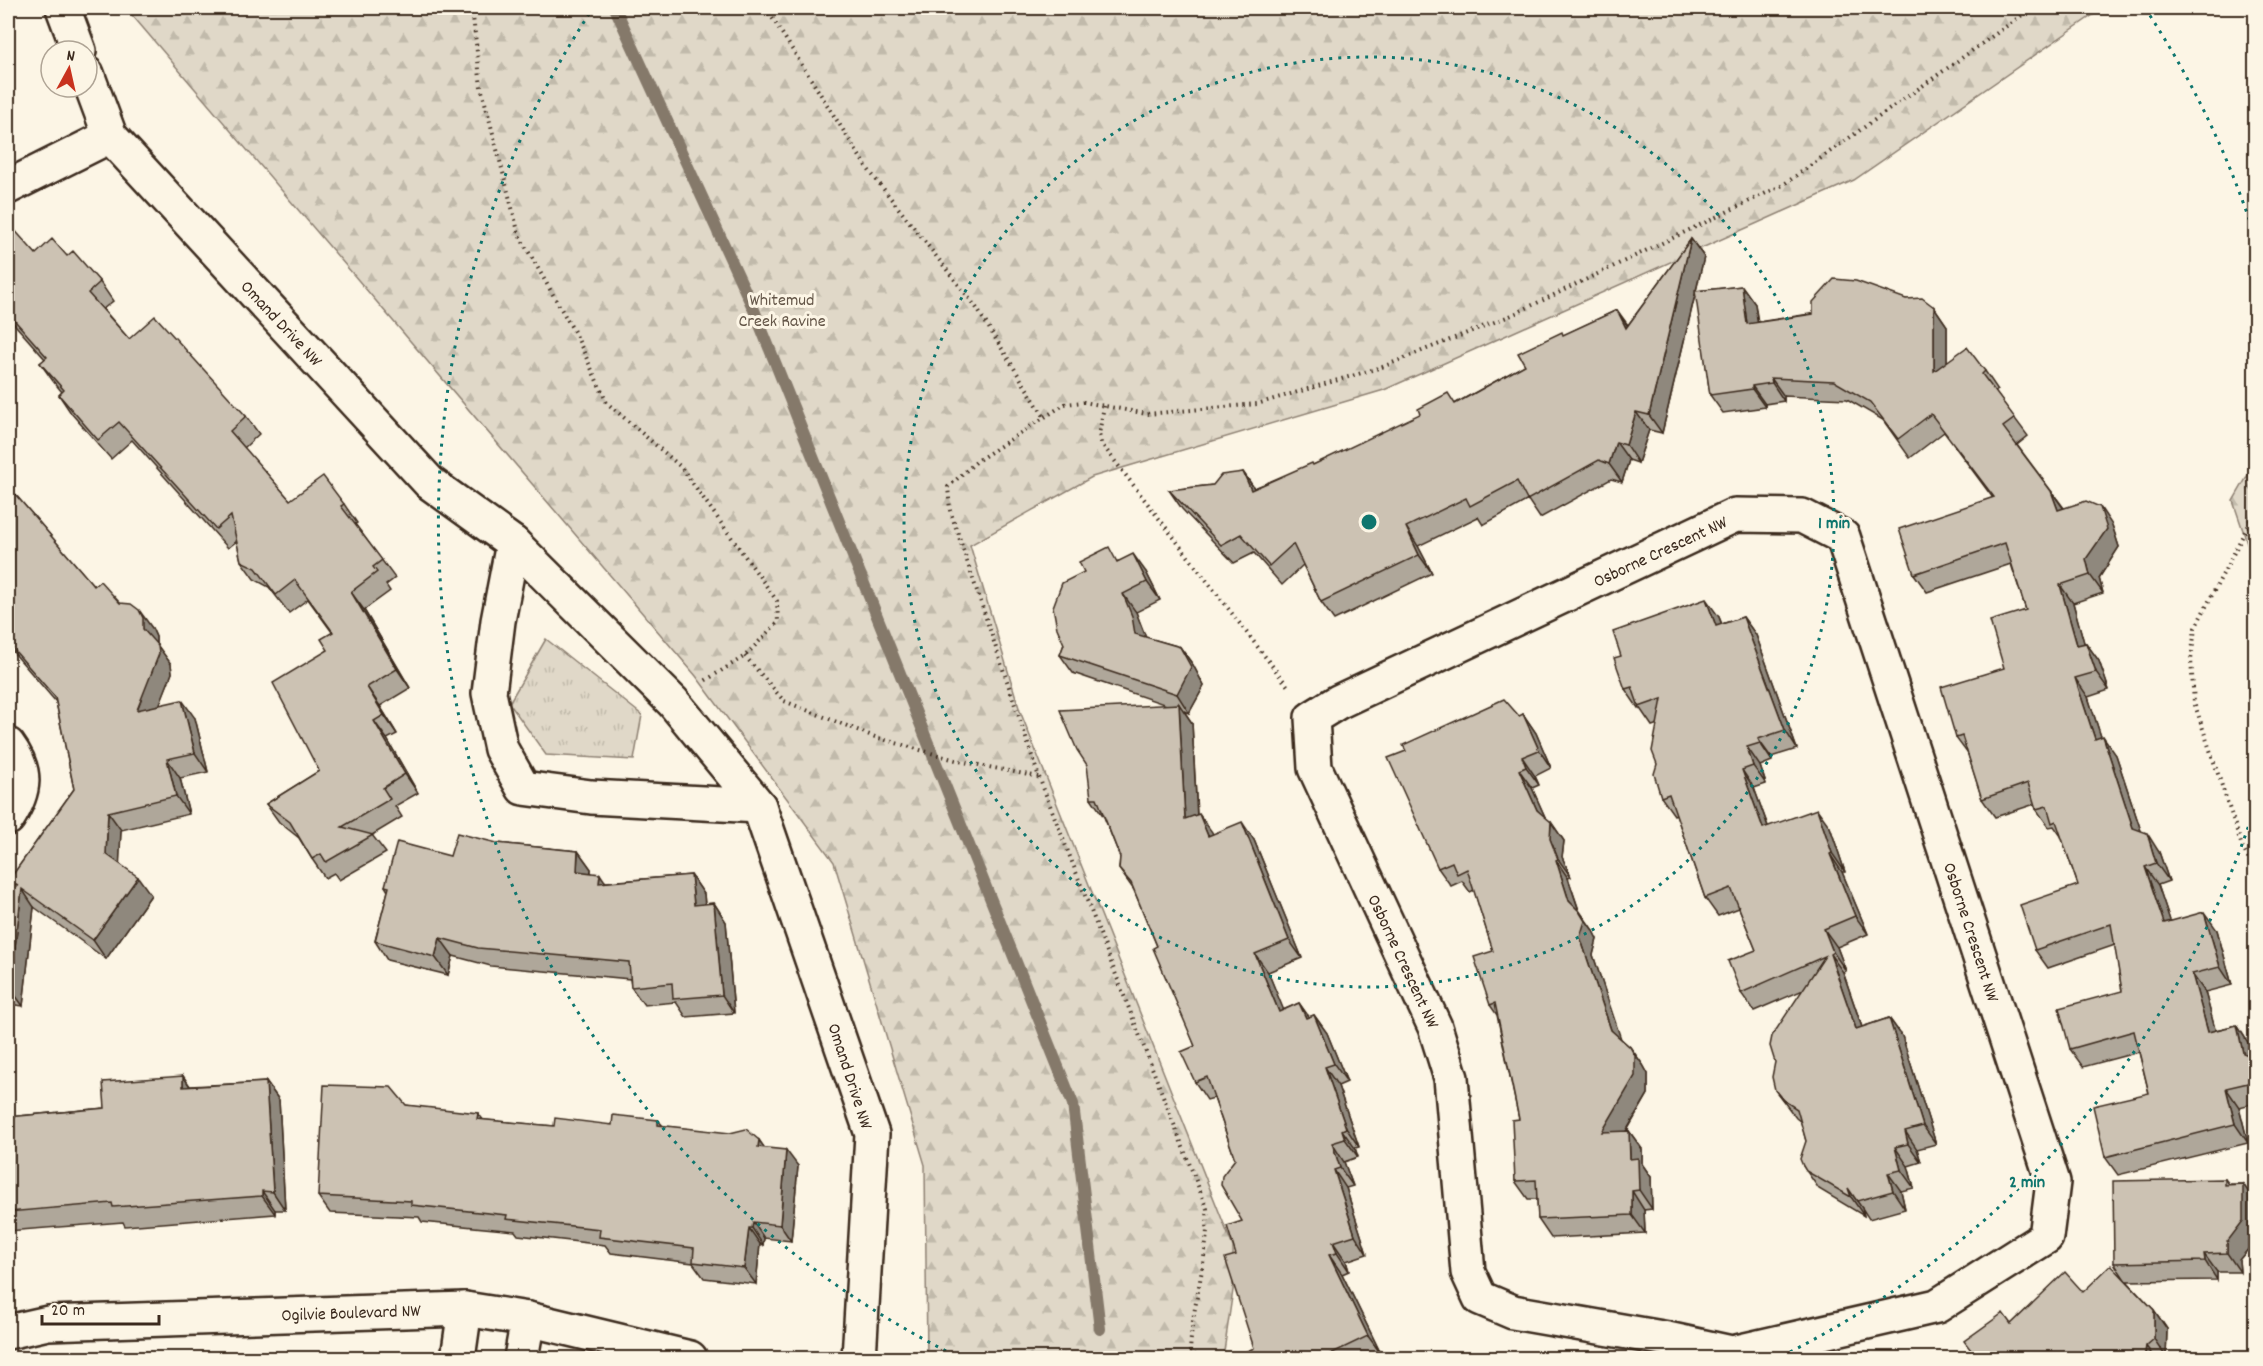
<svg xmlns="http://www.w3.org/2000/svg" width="2263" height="1366" font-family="Dekko,sans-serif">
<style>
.grass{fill:url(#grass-tufts);stroke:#8e8173;stroke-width:1.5}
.forest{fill:url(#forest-firs);stroke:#8e8173;stroke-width:1.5}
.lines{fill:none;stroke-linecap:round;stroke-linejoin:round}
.stream{stroke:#85796b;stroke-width:12}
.minor-casing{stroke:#3b2a1e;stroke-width:38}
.path{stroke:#3b2a1e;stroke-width:4;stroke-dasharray:1.5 4.5;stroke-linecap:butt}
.minor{stroke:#fcf5e5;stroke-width:33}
.wall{fill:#afa79a;stroke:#3b2a1e;stroke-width:1.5}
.shaded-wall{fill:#8f887d;stroke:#3b2a1e;stroke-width:1.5}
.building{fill:#ccc2b3;stroke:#3b2a1e;stroke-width:1.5}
.ring{fill:none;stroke:#0f766e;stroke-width:3;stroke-dasharray:3 6}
.labels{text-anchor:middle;stroke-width:6;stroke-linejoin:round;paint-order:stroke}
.park-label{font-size:18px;fill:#645648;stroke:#fcf5e5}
.street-label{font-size:18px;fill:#3b2a1e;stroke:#fcf5e5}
.centre{fill:#0f766e;stroke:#fcf5e5;stroke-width:3}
.ring-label{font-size:18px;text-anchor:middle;font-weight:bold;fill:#0f766e;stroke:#fcf5e5;stroke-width:6;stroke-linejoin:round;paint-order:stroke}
</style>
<defs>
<pattern id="grass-tufts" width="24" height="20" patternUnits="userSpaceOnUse" patternTransform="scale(1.5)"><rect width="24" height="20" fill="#e0d8c8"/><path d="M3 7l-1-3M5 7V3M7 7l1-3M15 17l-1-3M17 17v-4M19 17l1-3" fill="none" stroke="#c1baab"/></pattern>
<pattern id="forest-firs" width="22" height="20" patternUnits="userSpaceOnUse" patternTransform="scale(1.5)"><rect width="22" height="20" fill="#e0d8c8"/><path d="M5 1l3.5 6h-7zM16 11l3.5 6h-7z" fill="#c1baab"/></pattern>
</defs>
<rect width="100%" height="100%" fill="#fcf5e5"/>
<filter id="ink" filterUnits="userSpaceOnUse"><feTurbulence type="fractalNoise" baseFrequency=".0167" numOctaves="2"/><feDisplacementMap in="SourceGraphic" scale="12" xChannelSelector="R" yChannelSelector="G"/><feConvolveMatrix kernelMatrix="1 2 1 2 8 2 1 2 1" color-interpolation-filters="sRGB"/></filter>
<g filter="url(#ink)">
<path class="grass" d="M546,639L642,715L634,760L546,755L509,703Z"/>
<g class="forest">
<path d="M126,8H2103L1854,180L1384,390L1092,477L970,545L1020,711L1233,1247V1290L1223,1358H927L925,1165L834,862L696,676Z"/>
<path d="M2255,463H2256L2255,566L2233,501Z"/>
</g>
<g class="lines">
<path class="stream" d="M615,8L754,310L1073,1104L1100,1329"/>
<defs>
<g id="minor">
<path d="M63,8L79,51"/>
<path d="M87,74L110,136L430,483L513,543L673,702L759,806L872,1134L859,1358"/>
<path d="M8,187L110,136"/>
<path d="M1735,515L1802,516L1843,537L2053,1182L2046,1237L1937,1306L1732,1353L1668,1339L1513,1312L1480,1298L1468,1272L1451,1078L1435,1027L1315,768L1312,718L1338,702Z"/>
<path d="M513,543L498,621L489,693L501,749L523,788L591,797L759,806"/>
<path d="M8,745C28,772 25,791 8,818"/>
<path d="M8,1332L48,1323L465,1309L528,1319L690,1358"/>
<path d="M458,1358L465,1309"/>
<path d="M521,1358L528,1319"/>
</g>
</defs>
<use href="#minor" class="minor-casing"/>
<g class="path">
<path d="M472,8L481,87L519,235L576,335L607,403L681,467L777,601L778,622L745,656L703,682"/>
<path d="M766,8L867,168L976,307L1045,418"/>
<path d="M1104,406L1099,434L1101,443L1290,689"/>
<path d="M2256,510L2195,628L2191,660L2194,702L2242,846L2256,875"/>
<path d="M745,656L784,701L875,737L959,761L1039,777"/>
<path d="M1190,1358C1190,1308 1210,1257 1207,1209L1039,777L950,510L948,487L977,461L1065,404L1084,402L1147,414L1257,404L1382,367L1512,315L1783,185L2032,8"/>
</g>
<use href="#minor" class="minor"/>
</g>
<g class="wall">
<path d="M8,228L36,254L67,256L100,282L113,301L103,309L129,339L246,416L259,434L244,448L290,500L344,504L357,523L355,524L395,578L386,585L390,591L364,610L410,688L380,706L397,734L387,739L418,793L395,806L402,817L372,835L386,853L339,880L334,873L325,878L312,859L299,838L279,822L266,804L319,771L328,650L332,632L308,599L289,613L269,587L254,579L241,561L237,541L228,548L132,440L111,459L71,413L59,395L62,392L53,381L40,363L45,359L8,317Z"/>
<path d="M1691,239L1704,257L1696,291L1742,286L1755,304L1758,322L1906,299L1934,307L1947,326V362L1985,371L1998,390L1995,392L2028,436L2017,445L2064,508L2112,525L2119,547L2099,578L2103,593L2073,603L2084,643H2086L2099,661L2109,690L2088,697L2101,737L2116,755L2141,831L2159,852L2169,881L2158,885L2170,921L2217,930L2232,985L2205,992L2215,1030L2237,1025L2249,1044L2253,1059L2256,1062V1103L2239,1107L2248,1143L2118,1175L2105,1157L2149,1093L2139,1052L2083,1067L2070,1049L2122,991L2115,945L2048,968L2035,950L2078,885L2061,836L2054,826L2049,827L2036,809L2035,804L1995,817L1982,799L1968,754L1956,738L2004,668L2026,610L2011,564L1927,592L1914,574L1993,498L1944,432L1910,458L1883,420L1847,399L1784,396V401L1765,404V407L1723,413L1710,395L1696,291L1662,433L1649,430L1638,463L1629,460L1622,482L1611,479L1540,518L1528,500L1483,525L1478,517L1418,546L1432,573L1334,620L1321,602L1303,565L1282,585L1254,553L1234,563L1182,509L1169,490L1213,485L1243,472L1254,488L1313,465L1456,403L1525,365L1564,335L1617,310L1628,325Z"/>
<path d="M8,486L94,586L120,603L152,628L156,637V644L171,664L172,673L159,705L195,718L208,772L180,778L189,814L121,830L119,864L151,895L106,959L34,907L23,1006L8,1004V885L13,886L9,880L74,789L56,702L8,646Z"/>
<path d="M1118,561L1146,572L1160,600L1136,612L1145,637L1180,647L1193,665L1204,686L1189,713L1184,711L1192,723L1197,815L1212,834L1254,840L1302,958L1268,972L1283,1010L1299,1003L1309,1017L1314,1015L1327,1033L1347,1082L1338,1086L1359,1147L1355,1148L1358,1157L1344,1162L1353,1186L1346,1188L1367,1254L1346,1261L1349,1271L1342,1274L1381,1354L1372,1359H1248L1254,1348L1236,1255L1242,1221L1235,1159L1214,1098L1207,1100L1195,1082V1046L1157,946L1134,890L1119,869L1120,857L1104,817L1091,798L1167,705L1073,673L1060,655L1064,644Z"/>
<path d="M1719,617L1722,624L1743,617L1756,635L1797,749L1771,757L1772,761L1760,766L1766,784L1754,788L1768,826L1830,827L1845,872H1842L1868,934L1837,947L1846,971L1843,972L1862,1027L1889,1018L1902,1036L1936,1144L1917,1149L1921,1162L1908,1166L1914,1188L1901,1191L1905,1209L1869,1219L1862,1208L1864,1216L1819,1189L1803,1166L1806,1141L1801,1122L1796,1118L1775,1090L1803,990L1754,1011L1741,993L1756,950L1739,908L1718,916L1705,898L1676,814L1674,815L1661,797L1657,764L1658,724L1652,726L1639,707L1638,708L1625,689L1621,656Z"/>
<path d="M1523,714L1536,733L1551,768L1535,776L1539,785L1532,788L1545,817L1551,822L1564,841L1562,857L1571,877L1568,878L1579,910L1592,929L1597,939L1593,955L1620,1038L1630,1047L1643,1065L1648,1074V1094L1627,1131H1629L1642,1149V1164L1651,1177L1652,1209L1644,1210L1645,1233L1551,1238L1538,1219L1537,1199H1528L1515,1181L1519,1119L1497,1015L1490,1005L1493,951L1474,890L1470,892L1462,881L1451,886L1438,868Z"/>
<path d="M497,843L578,851L591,869V873L606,882L691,875L704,894L705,904L714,903L726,922L734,1013L686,1017L676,1002L644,1005L631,987L630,979L491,966L453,956L448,975L387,960L375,941L388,891L385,886L450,856Z"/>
<path d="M183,1076L190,1086L266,1082L279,1100L285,1210H275V1214L125,1226L123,1222L8,1231V1117L105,1108Z"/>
<path d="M406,1105L483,1120L554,1126L612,1125L658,1120L663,1126L759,1140L764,1148L798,1166L791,1241L764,1238L763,1245L760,1244L756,1284L704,1278L693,1263L611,1253L605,1245L518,1235L515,1231L422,1222L419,1217L330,1213L318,1196Z"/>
<path d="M2225,1179L2229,1184H2243L2256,1203V1240L2239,1260L2240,1272H2217V1280L2127,1281L2154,1310L2167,1329L2166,1357L2165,1359H1967L2011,1324L2083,1292L2126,1281L2114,1263Z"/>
</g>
<g class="shaded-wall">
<path d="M1691,239L1704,257L1662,433L1649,415Z"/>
<path d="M1742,286L1755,304L1760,342L1747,324Z"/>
<path d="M1934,307L1947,326V389L1934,371Z"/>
<path d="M1617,310L1629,328H1626Z"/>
<path d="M1771,378L1784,396V401L1772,383Z"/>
<path d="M1752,386L1765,404V407L1752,389Z"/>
<path d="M1636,412L1649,430L1638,463L1626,445Z"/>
<path d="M1616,442L1629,460L1622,482L1609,464Z"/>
<path d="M1243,472L1256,491L1251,490Z"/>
<path d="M2051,491L2064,509L2058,510Z"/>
<path d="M2100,507L2112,525L2119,547L2099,578L2103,593L2090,575L2086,559Z"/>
<path d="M1406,527L1418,546L1432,573L1419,555Z"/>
<path d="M1133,554L1146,572L1160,600L1147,582Z"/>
<path d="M2060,585L2073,603L2090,664L2077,645Z"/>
<path d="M351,592L364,610L410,688L397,669Z"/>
<path d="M1123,594L1136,612L1145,635L1148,653L1135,634Z"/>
<path d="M1706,599L1719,617L1729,645L1716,626Z"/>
<path d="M139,610L152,628L156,637V648L143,629Z"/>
<path d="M1743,617L1756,635L1797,749L1785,730Z"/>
<path d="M2086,643L2099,661L2109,690L2096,672Z"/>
<path d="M158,646L171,664L172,673L150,729L137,710Z"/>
<path d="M1180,647L1193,665L1204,686L1189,713L1177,694Z"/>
<path d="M2075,678L2088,697L2108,758L2095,739Z"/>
<path d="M367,687L380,706L397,734L384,715Z"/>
<path d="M182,700L195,718L208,772L195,753Z"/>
<path d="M1179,704L1192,723L1198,837L1185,819Z"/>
<path d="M1523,714L1536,733L1551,768L1539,750Z"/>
<path d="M374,721L387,739L418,793L405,774Z"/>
<path d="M2103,736L2116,755L2146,846L2133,828Z"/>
<path d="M1758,739L1771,757L1772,761L1760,743Z"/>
<path d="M1747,747L1760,766L1766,784L1753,766Z"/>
<path d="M1522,757L1535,776L1539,785L1526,767Z"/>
<path d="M167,759L180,778L189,814L176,796Z"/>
<path d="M1519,770L1532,788L1550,828L1537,810Z"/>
<path d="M1742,770L1754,788L1775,846L1763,828Z"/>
<path d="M1817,809L1830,827L1845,872L1832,853Z"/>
<path d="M108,812L121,830L119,873L106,854Z"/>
<path d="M1199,814L1212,832L1221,854L1208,836Z"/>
<path d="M1242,822L1254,840L1302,958L1289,940Z"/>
<path d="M1551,822L1564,841L1562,857L1571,877L1558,859L1550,839Z"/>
<path d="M2147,833L2159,852L2169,881L2156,863Z"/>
<path d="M578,851L591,869L589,889L577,871Z"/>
<path d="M1830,854L1842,872L1868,934L1855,916Z"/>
<path d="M1556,860L1568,878L1582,920L1569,901Z"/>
<path d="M2145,867L2158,885L2177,941L2164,923Z"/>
<path d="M600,874L612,892L599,883Z"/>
<path d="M691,875L704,894L706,923L694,905Z"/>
<path d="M138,877L151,895L106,959L93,940Z"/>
<path d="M22,889L34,907L23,1006L10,988Z"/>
<path d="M714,903L726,922L734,1013L722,995Z"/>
<path d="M1579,911L1592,929L1597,939L1593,955L1624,1048L1611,1030L1580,937Z"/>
<path d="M2204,912L2217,930L2232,985L2220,967Z"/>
<path d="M1824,929L1837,947L1846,971L1833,952Z"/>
<path d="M440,938L453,956L448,975L435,957Z"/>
<path d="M1255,954L1268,972L1292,1030L1279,1012Z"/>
<path d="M1830,954L1843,972L1869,1048L1856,1029Z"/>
<path d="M2192,974L2205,992L2221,1051L2208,1032Z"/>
<path d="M1299,1003L1312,1022L1306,1018Z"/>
<path d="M1314,1015L1327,1033L1347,1082L1334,1064Z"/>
<path d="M1889,1018L1902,1036L1936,1144L1923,1126Z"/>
<path d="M2237,1025L2249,1044L2253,1059L2256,1062V1065L2243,1053Z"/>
<path d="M1630,1047L1643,1065L1648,1074V1094L1615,1150L1602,1132Z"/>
<path d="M1325,1067L1338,1086L1359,1147L1346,1128Z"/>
<path d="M2256,1072V1087L2252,1082Z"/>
<path d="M183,1076L195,1094L183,1087Z"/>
<path d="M266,1082L279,1100L285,1210L273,1192Z"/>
<path d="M2226,1088L2239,1107L2248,1143L2235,1124Z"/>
<path d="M478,1113L490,1129L477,1119Z"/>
<path d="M1342,1130L1355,1148L1358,1157L1345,1139Z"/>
<path d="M1629,1131L1642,1149V1164L1651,1177L1652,1209L1639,1190L1630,1159Z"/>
<path d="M1905,1131L1917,1149L1921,1162L1908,1144Z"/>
<path d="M759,1140L771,1157L758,1147Z"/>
<path d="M1332,1143L1344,1162L1353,1186L1340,1168Z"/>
<path d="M1895,1147L1908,1166L1914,1188L1901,1170Z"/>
<path d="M786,1150L798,1166L791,1241L780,1225Z"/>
<path d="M1334,1170L1346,1188L1367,1254L1355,1235Z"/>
<path d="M1888,1173L1901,1191L1905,1209L1893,1191Z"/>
<path d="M2243,1184L2256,1203V1240L2239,1260L2240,1272L2227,1253V1242Z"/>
<path d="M1848,1188L1862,1208L1864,1216L1851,1197Z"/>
<path d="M262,1191L275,1210V1214L262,1196Z"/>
<path d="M1632,1191L1644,1210L1645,1233L1632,1215Z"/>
<path d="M753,1222L764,1238L763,1245L752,1228Z"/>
<path d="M749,1228L760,1244L756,1284L744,1268Z"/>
<path d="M1333,1242L1346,1261L1349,1271L1337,1253Z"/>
<path d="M2204,1254L2217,1272V1280L2205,1261Z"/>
<path d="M1329,1255L1342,1274L1381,1354L1368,1336Z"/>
<path d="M2154,1310L2167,1329L2166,1357L2154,1339Z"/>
<path d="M2146,1346L2155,1359H2144Z"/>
</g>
<g class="building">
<path d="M11,226L36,254L52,239L67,256L73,251L100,282L88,293L129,339L155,316L246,416L230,431L290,500L323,476L344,504L341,506L382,560L373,567L377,572L351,592L397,669L367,687L384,715L374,721L405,774L383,788L390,799L342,827L373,835L326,862L321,854L312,859L290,822L266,804L319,771L273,683L328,650L321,639L333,632L295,580L276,595L256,568L241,561L231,516L216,529L119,422L98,440L59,395L64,390L40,363L47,357L8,313V228Z"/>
<path d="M1691,239L1649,415L1636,412L1626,445L1616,442L1609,464L1599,460L1527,500L1517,481L1470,506L1466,498L1406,527L1419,555L1321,602L1293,544L1269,566L1241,534L1221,545L1169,490L1213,485L1221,475L1243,472L1251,490L1312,463L1313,465L1420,414L1418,409L1448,393L1455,404L1525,365L1518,353L1562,332L1563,335L1617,310L1626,328Z"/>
<path d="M1834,279L1856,281L1906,299L1922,298L1934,307V371L1967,347L1985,371L1982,374L2015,418L2003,427L2051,491L2058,510L2086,501L2100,507L2107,529L2086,559L2090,575L2060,585L2077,645L2086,643L2096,672L2075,678L2095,739L2103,736L2133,828L2147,833L2156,863L2145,867L2164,923L2204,912L2220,967L2192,974L2208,1032L2237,1025L2243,1053L2251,1056L2256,1065V1072L2252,1082L2226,1088L2235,1124L2105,1157L2093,1106L2149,1093L2134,1031L2070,1049L2059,1008L2122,991L2111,924L2035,950L2020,905L2078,885L2056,821L2052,823L2047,806L2036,809L2028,783L1982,799L1962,736L1956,738L1941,687L2004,668L1990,621L2026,610L2005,543L1914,574L1899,529L1994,497L1931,414L1898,439L1870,402L1834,381L1771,378L1772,383L1752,386V389L1710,395L1695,291L1742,286L1747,324L1813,314V302Z"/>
<path d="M8,486L94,586L100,581L120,603L131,604L139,610L143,618V629L158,646L159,654L137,710L182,700L195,753L167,759L176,796L108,812L106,854L138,877L93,940L22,889L10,988L8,987V885L18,886L9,880L74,789L55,697L8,643Z"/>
<path d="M1109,547L1117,562L1133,554L1147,582L1123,594L1132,616L1135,634L1180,647L1191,667L1177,694L1060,655L1064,644L1057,628L1053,607L1062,583L1084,572L1079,562Z"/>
<path d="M1706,599L1716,626L1743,617L1785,730L1758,739L1760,743L1747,747L1753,766L1742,770L1763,828L1817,809L1832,853L1830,854L1855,916L1824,929L1833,952L1830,954L1856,1029L1889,1018L1923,1126L1905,1131L1908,1144L1895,1147L1901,1170L1888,1173L1893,1191L1857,1201L1848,1188L1851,1197L1806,1171L1803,1166L1800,1159L1806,1141L1797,1109L1783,1100L1775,1090L1772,1077L1775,1062L1770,1046L1772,1036L1825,956L1741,993L1728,961L1756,950L1731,888L1705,898L1669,794L1661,797L1654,774L1657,764L1652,751L1662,699L1639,707L1632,687L1625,689L1614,658L1621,656L1613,632Z"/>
<path d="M1504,699L1519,716L1523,714L1539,750L1522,757L1526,767L1519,770L1537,810L1551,822L1550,839L1558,859L1556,860L1569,901L1579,911L1585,921L1580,937L1611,1030L1630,1047L1635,1056V1076L1602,1132L1629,1131L1630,1159L1638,1158L1639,1190L1632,1191V1215L1538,1219L1536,1180L1515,1181L1512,1120L1519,1119L1495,1003L1490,1005L1474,957L1493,951L1467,869L1457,874L1452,862L1438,868L1388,758L1406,751L1403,745Z"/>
<path d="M1179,704L1185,819L1199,814L1208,836L1242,822L1289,940L1255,954L1279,1012L1299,1003L1306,1018L1314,1015L1334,1064L1325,1067L1346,1128L1342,1130L1345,1139L1332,1143L1340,1168L1334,1170L1355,1235L1333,1242L1337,1253L1329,1255L1368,1336L1320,1359H1248L1245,1352L1254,1348L1225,1258L1236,1255L1227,1226L1242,1221L1221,1185L1222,1176L1235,1159L1207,1077L1195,1082L1181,1052L1195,1046L1153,948L1157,946L1131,883L1119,869L1120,857L1097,798H1091L1087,765L1077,750L1060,710Z"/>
<path d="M457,833L497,843L578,851L577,871L600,874L599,883L691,875L694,905L714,903L722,995L673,999L672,983L631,987L629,962L478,948L440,938L435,957L375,941L389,887L385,886L397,842L450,856Z"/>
<path d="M183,1076V1087L266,1082L273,1192L262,1191V1196L113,1207L112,1203L8,1212V1117L105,1108L103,1082Z"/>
<path d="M324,1085L391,1087L406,1105L478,1113L477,1119L554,1126L555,1118L612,1125L613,1115L658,1120V1125L730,1133L746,1129L759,1140L758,1147L786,1150L780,1225L753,1222L752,1228H749L744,1268L693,1262L694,1248L599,1237L600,1229L506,1219L507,1215L411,1205V1201L318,1196Z"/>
<path d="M2225,1179V1185L2243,1184V1221L2227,1242V1253L2204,1254L2205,1261L2114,1263L2113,1181Z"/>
<path d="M2111,1265L2154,1310V1339L2146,1346L2144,1359H1967L1974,1354L1964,1341L2003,1313L2011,1324L2065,1272L2083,1292Z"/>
</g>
</g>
<g class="ring">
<circle cx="1369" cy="522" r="465"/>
<path d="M2254 810A931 931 0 0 1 1784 1355M954 1355A931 931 0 0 1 593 8M2145 8A931 931 0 0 1 2254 234"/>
</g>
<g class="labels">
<g class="park-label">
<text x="782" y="305">Whitemud<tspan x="782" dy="21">Creek Ravine</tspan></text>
</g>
<g class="street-label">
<text transform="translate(282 323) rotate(47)" y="6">Omand Drive NW</text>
<text transform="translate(1660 551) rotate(-25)" y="6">Osborne Crescent NW</text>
<text transform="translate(1972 932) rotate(72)" y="6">Osborne Crescent NW</text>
<text transform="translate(1404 961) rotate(65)" y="6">Osborne Crescent NW</text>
<text transform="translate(851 1076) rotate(72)" y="6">Omand Drive NW</text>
<text transform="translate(351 1312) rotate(-2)" y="6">Ogilvie Boulevard NW</text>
</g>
</g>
<circle cx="1369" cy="522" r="9" class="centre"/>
<g class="ring-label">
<text x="1834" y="528">1 min</text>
<text x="2027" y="1187">2 min</text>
</g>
<rect width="2263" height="1366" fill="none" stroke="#fcf5e5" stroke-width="30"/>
<rect x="15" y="15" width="2233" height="1336" fill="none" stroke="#3b2a1e" stroke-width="2" filter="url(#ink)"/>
<g transform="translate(69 69) rotate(8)"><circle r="28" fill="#fcf5e5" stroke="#afa495" stroke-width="1.5"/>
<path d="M0-4.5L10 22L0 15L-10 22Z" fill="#c8321e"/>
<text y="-9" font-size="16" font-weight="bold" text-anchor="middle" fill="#3b2a1e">N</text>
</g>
<path d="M42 1315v9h117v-9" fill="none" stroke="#3b2a1e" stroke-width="3"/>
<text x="51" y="1315" font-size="18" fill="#3b2a1e" stroke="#fcf5e5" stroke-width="4.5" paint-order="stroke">20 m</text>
</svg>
